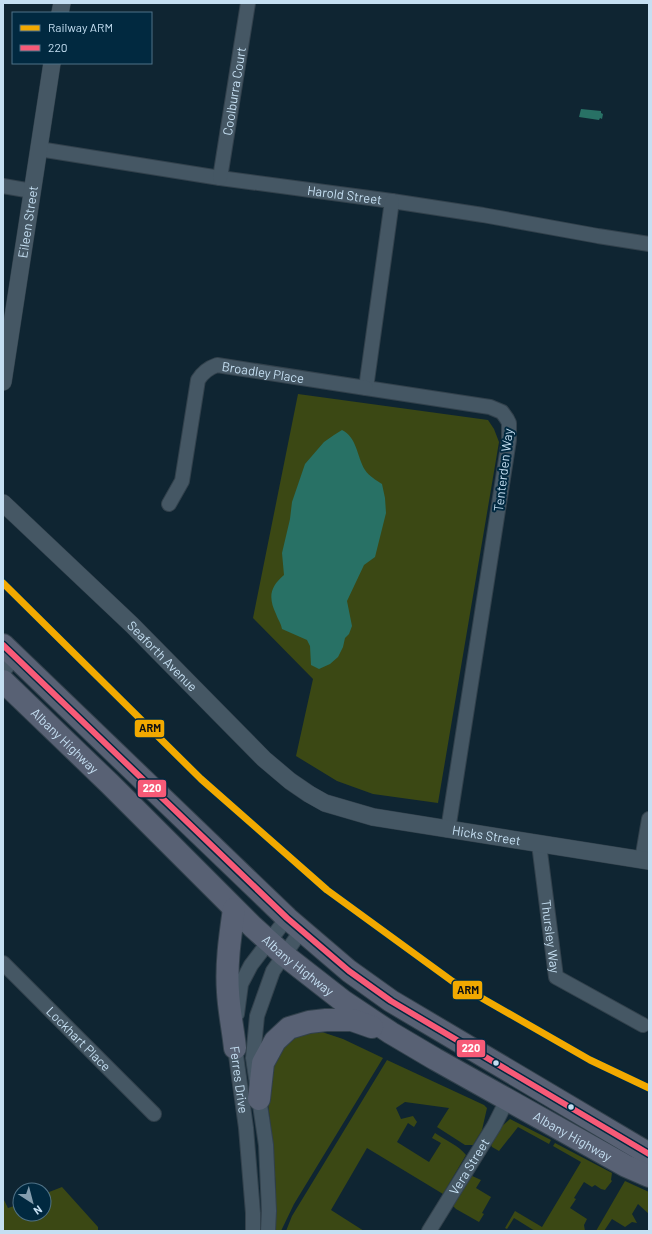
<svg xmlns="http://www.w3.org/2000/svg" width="652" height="1234" font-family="Barlow,sans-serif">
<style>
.green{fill:#3b4814}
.water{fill:#287165}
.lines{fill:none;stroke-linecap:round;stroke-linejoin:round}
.minor-casing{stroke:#32414c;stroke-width:16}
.tertiary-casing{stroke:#32414c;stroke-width:18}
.trunk-casing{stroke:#32414c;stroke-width:24}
.minor{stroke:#455764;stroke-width:14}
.tertiary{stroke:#455764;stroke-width:17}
.trunk{stroke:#586174;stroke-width:22}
.bus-1-casing{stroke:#012940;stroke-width:9}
.bus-1{stroke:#f75a77;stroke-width:6}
.rail-1-casing{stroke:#012940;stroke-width:10}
.rail-1{stroke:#f2a900;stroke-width:7}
.bus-dot{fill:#c5dff2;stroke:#012940;stroke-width:1.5}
.labels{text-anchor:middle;stroke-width:4;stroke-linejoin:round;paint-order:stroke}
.street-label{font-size:13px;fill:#c5dff2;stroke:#012940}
.line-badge{stroke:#012940;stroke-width:1.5}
.badge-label{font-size:11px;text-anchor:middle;font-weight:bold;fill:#fff}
.pale-badge-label{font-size:11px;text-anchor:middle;font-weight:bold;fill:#111}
</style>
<rect width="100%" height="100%" fill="#0f2532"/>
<g class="green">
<path d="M298,394L488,420L494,429L499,442L438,803L373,794L337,781L296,756L313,679L253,618Z"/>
<path d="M319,1027L322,1032L343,1039L383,1058L294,1204L281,1231H276V1191L273,1147L268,1103V1080L279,1044Z"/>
<path d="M387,1060L484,1105L487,1108L482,1130L473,1145H465L437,1127L449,1108L405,1102L396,1108L401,1119L413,1116L417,1122L414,1127L408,1123L397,1142L429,1162L441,1143L432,1138L435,1133C445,1140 458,1145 466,1155L443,1194L367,1148L331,1210L364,1231H286L292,1216Z"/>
<path d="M510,1119L551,1140L549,1144L518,1127L499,1151L492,1147L490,1143L501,1127Z"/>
<path d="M555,1143L612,1173L611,1180L612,1181L605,1190L601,1189L595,1185L592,1187L584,1182L574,1198L576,1199L570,1208L587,1219L584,1225L585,1231H535L514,1218L507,1229L505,1228L515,1211L542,1227L581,1162L553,1146Z"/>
<path d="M470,1175L481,1180L476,1188L491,1197L482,1213L484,1214L479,1222L456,1209L452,1205Z"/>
<path d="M625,1181L649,1192V1214L638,1204L632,1214L637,1223L632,1222L625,1227L612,1219L604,1231H596Z"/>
<path d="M62,1187L98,1227V1231H3V1198L8,1208L20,1204V1214H44V1194Z"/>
</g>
<g class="water">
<path d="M581,109L601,111V113L603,114L602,119L600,118L599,120L579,117Z"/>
<path d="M342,430C357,437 357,457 365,470C369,476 376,480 382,484L385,498L386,513L375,557L364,565L347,601L352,626L349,634L345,638L343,647L338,657L330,664L319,669L311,665L310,646L307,640L282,629C281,623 278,620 276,614C268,597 270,587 284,575L282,553L290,519L292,502L305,464L324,442L334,435Z"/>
</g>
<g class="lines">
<defs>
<g id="minor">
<path id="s1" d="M39,149L220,178L392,201L483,215L598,236L649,244"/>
<path id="s2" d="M220,178L248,3"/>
<path d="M3,186L32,191"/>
<path d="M392,201L366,388L490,407L502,412L507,419L509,423V440L448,830"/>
<path id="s3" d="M169,504L182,481L198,380C203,372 208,368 217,365L366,388"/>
<path d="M3,672L15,656"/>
<path id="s4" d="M539,844L556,977L643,1025"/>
<path d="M642,860L649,819"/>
<path id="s5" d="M3,963L154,1114"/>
<path d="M237,1014L241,984L251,965L287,918"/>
<path id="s6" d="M236,1040L235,1048L246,1128L253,1213V1231"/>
<path d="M268,1231L269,1211L266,1145L253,1058L257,1016L273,971L301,931"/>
<path id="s7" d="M429,1231L494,1126L507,1100"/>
</g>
<g id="tertiary">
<path d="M60,13L62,3"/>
<path id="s8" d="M3,382L52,63"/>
<path id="s9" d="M3,503L132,625L264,759L290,781L309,794L325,803L373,817L649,861"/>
</g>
<g id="trunk">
<path d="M3,645L287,918L349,971L391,1001L649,1154"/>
<path id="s10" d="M3,681L110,784L253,927L284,955L343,1001L391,1033L435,1059L626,1166L649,1176"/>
<path d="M234,909C230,937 226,964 228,992C229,1011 233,1029 235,1048"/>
<path d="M259,1099L263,1063L275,1041L289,1028L309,1022L326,1020H352L372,1027"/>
</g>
</defs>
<use href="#minor" class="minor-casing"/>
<use href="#tertiary" class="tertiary-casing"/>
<use href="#trunk" class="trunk-casing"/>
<use href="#minor" class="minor"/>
<use href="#tertiary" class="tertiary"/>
<use href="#trunk" class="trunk"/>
<defs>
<path id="bus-1" d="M3,645L287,918L349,971L391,1001L649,1154"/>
</defs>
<use href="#bus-1" class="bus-1-casing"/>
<use href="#bus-1" class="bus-1"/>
<defs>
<path id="rail-1" d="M3,583L201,779L327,890L452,981L590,1060L649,1088"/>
</defs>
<use href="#rail-1" class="rail-1-casing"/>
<use href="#rail-1" class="rail-1"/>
</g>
<g class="bus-dot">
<circle cx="496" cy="1063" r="3.5"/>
<circle cx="571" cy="1107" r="3.5"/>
</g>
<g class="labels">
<g class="street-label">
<text dy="5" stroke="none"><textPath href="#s2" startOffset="88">Coolburra Court</textPath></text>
<text dy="5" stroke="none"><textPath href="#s1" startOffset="309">Harold Street</textPath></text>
<text dy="5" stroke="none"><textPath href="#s8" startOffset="162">Eileen Street</textPath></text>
<text dy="5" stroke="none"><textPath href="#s3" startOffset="200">Broadley Place</textPath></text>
<text transform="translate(503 470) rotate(-83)" y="5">Tenterden Way</text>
<text dy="5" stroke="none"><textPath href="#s9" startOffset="221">Seaforth Avenue</textPath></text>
<text dy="5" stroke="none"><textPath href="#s10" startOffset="86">Albany Highway</textPath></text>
<text dy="5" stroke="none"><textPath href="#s9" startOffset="606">Hicks Street</textPath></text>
<text dy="5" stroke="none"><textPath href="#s4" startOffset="93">Thursley Way</textPath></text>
<text dy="5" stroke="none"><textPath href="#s10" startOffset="410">Albany Highway</textPath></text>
<text dy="5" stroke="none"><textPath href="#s5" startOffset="107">Lockhart Place</textPath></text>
<text dy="5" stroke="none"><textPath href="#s6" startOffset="40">Ferres Drive</textPath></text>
<text dy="5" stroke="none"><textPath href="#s10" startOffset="734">Albany Highway</textPath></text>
<text dy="5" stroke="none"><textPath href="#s7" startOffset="76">Vera Street</textPath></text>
</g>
</g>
<g class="line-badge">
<rect x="134" y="719" width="31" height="19" rx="4" fill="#f2a900"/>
<rect x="137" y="779" width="30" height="19" rx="4" fill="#f75a77"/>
<rect x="452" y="980" width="31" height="20" rx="4" fill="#f2a900"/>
<rect x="456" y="1039" width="30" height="19" rx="4" fill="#f75a77"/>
</g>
<g class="badge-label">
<text x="152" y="792">220</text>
<text x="471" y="1052">220</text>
</g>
<g class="pale-badge-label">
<text x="150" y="732">ARM</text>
<text x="468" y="994">ARM</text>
</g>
<rect width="652" height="1234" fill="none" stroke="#c5dff2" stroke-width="8"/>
<rect x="12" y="12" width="140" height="52" fill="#012940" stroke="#4f7287"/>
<rect x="20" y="25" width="20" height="6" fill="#f2a900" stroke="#4f7287"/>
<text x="48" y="32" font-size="12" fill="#c5dff2">Railway ARM</text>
<rect x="20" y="45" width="20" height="6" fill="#f75a77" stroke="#4f7287"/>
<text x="48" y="52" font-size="12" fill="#c5dff2">220</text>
<g transform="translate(32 1202) rotate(144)"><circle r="19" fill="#012940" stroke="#4f7287"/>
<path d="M0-3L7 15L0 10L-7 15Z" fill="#859eaf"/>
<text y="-6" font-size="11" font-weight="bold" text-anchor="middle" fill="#c5dff2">N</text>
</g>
</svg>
